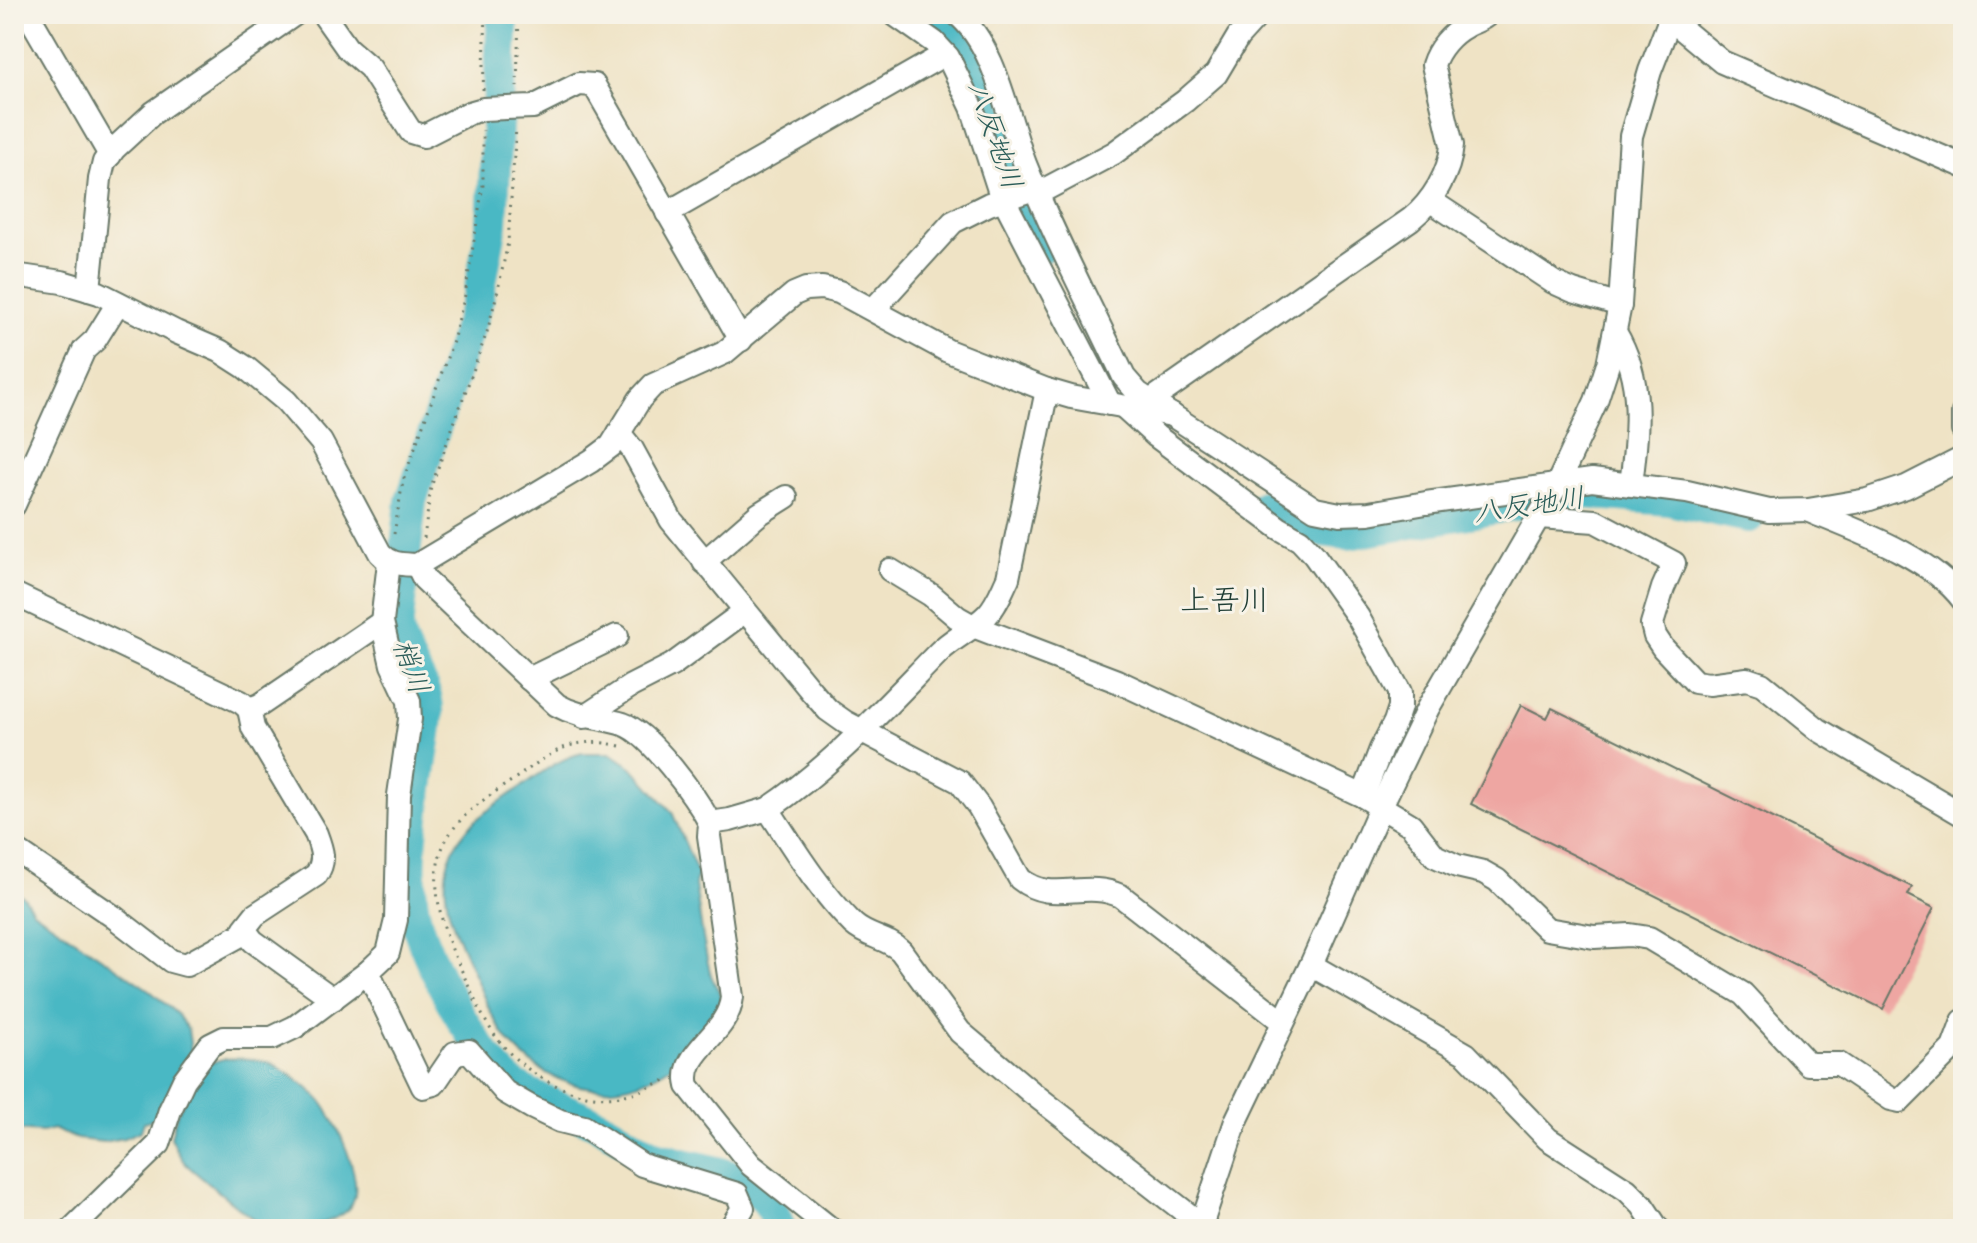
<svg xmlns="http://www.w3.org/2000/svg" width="1977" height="1243" font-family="Delius,'Klee One',sans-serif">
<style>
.water{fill:#4ab8c4;stroke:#347a7c;stroke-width:2}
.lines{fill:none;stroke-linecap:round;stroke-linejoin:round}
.river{stroke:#4ab8c4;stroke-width:32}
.building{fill:#eea6a2}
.minor-casing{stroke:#687767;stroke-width:26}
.path{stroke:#687767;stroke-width:3;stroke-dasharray:2 6;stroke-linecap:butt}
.minor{stroke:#fff;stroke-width:22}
.labels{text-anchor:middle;stroke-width:6;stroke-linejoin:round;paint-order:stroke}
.water-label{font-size:28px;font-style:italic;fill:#2a5c58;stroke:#f7f3e8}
.quarter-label{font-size:30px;fill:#1f3d34;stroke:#f7f3e8}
</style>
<rect width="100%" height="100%" fill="#f7f3e8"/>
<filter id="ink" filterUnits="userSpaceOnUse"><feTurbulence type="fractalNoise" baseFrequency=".0125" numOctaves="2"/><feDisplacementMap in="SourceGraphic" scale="16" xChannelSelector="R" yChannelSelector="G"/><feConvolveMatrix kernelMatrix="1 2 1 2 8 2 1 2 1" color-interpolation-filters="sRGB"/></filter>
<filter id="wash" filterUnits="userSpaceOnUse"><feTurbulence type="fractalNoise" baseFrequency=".006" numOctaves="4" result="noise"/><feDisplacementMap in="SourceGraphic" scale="32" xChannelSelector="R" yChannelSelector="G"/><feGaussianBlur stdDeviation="1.8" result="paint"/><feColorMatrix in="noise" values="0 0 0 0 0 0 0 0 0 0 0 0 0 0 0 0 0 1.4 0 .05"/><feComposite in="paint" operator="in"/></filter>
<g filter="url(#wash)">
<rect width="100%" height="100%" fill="#efe3c5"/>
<g class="water">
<path d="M583,753H610L632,767L672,812L698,874L695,885C700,915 703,947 711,975C716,990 723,990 721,1008C720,1021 687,1055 675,1063C620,1103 559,1095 512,1045C492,1023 482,991 470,965C455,932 438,896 449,860C459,827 493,806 520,788C540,774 559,758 583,753Z"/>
<path d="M14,891L24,897L33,911L149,990L177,1014L188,1030L192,1056L157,1118L144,1122L141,1131L124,1138L104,1142L77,1139L53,1129L42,1132L14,1130Z"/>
<path d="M223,1059C238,1058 258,1058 272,1064C288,1072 309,1087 321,1101C336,1120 365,1181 352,1204C340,1223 288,1236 268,1229C260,1226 194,1172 186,1164C179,1157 175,1146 171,1137L177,1114L205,1064Z"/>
</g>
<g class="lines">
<g class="river">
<path d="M503,14L492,223L478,299L411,501L398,620C396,653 428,679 428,711C428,727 424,744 422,760C415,809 405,861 414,911C421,953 480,1064 517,1087C541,1101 569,1110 594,1122C617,1132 639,1152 664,1159C714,1174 763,1170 780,1229"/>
<path d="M924,14C982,46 990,123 1010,180C1018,203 1028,226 1040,248"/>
<path d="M1264,506L1304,529L1348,534L1584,493L1669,500L1749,517"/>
</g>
</g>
<g id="blocks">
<path class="building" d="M1521,705L1547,718L1552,708L1912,887L1908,895L1934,908L1883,1009L1471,804Z"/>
</g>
</g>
<g filter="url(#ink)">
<use href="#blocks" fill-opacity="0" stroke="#687767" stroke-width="2"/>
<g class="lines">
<defs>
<g id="minor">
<path d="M28,14L110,155"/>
<path d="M323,14L347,48L370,68L411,132L424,136L469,113L483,109L533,107L579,84L594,85L741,340"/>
<path d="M894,14L934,42L948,57L972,107L999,190L1110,404"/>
<path d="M957,14C996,45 1008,120 1025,164C1054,237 1091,307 1124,377L1138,393L1315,509L1340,514L1369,513L1426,503L1592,480L1687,492L1769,511L1808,510L1867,500L1906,487L1963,458"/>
<path d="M1671,14L1681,28L1722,62L1963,166"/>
<path d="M1431,201L1553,282L1573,291L1620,305"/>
<path d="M667,213L945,54"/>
<path d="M14,275L62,282L99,293L176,332L220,351L245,367L286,401L321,442L380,553C391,565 401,564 417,565L591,461L611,446L640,399L653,385L724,353L794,294L806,289L822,288L839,292L948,351L1047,390L1071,397L1172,415"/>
<path d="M89,290L100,179L104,162L114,149L153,113L295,14"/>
<path d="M873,310L953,222L989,204L1028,191L1046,189L1114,153L1185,101L1216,74L1238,37L1259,14"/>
<path d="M1615,332C1644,380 1638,431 1631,484"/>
<path d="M1150,401L1411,219C1432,202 1450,173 1452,145L1433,65C1438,49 1451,34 1466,26C1474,21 1481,21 1488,14"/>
<path d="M1124,407L1156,436L1279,528L1300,540L1314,555L1358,617L1400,692V707L1395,722L1381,749L1363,796L1411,825L1435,856L1457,866L1483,872L1497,880L1547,929L1594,937L1630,935L1649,938L1743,994L1808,1064H1839L1891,1099L1900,1101L1953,1048L1963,1021"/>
<path d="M1963,413V430"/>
<path d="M619,433L632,449L671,520L812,692L828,710L845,722L960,782L979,807L1020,879C1052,905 1084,879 1121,896L1283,1022"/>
<path d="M14,505L84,350L95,340L118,303"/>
<path d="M1809,511C1858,531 1931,557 1963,600"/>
<path d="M1539,517L1595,521L1674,563L1663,588L1652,624L1655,636L1663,648L1695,682L1709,684L1747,679L1762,684L1819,730L1963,815"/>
<path d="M704,562L759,514L786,497"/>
<path d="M417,565L424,579L557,705C578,717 600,717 623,724C650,733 696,797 710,823L730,820L768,809C794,849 819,890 853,924C868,938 887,937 901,951L960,1032L1031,1092L1207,1229"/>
<path d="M890,570L931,595L957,617L973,626L1117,681L1363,796"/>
<path d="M14,594L241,702L249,709L260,705L382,622"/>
<path d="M529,679L617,636"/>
<path d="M249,709L253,728L316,834C322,850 326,861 316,875L255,915L244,929L253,941L333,999"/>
<path d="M584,717L631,686L672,665L744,612"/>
<path d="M768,809C832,766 885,707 939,652C953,638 973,629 987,615C997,605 1002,590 1008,578L1047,390"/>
<path d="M710,823L709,836L732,997C728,1036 679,1051 688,1086L751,1165L831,1229"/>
<path d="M14,849L114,917L171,961L186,965L246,932"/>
<path d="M1311,965L1466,1054L1548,1139L1627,1190L1642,1205L1658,1229"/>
<path d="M368,972L423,1087L434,1084L455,1053L469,1051L505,1092L531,1107L560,1121L584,1127L642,1165L737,1194L743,1208L730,1229"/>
<path d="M72,1229L159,1144L170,1110L184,1080L210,1045L224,1038H272L295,1027L368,972L388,953L396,920L399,795L410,719L409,701L392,665L382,622L389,562"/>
<path d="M1200,1229L1236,1121L1311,965L1381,806L1428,708L1557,485L1596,401L1608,364L1620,305L1631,136L1650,71L1672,14"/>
</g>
</defs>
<use href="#minor" class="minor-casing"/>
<g class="path">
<path d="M517,87L519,14"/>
<path d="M483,90L486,14"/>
<path d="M394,534L403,481L453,341L465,295L483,185V130"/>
<path d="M424,538L431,487L487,332L498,290L508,242L516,127"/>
<path d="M620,746C575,735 555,750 520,775C490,796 456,814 442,849C428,885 444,935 460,967C472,993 482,1020 500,1042C529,1079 583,1106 629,1094C643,1091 656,1084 669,1078"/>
</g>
<use href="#minor" class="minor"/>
</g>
</g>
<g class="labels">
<g class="water-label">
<text transform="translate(996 135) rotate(71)" y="10">八反地川</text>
<text transform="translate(1529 504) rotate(-8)" y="10">八反地川</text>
<text transform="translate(412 666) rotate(70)" y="10">梢川</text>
</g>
<g class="quarter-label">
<text x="1225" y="610">上吾川</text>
</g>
</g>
<rect width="1977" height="1243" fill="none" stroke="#f7f3e8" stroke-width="48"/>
</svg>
